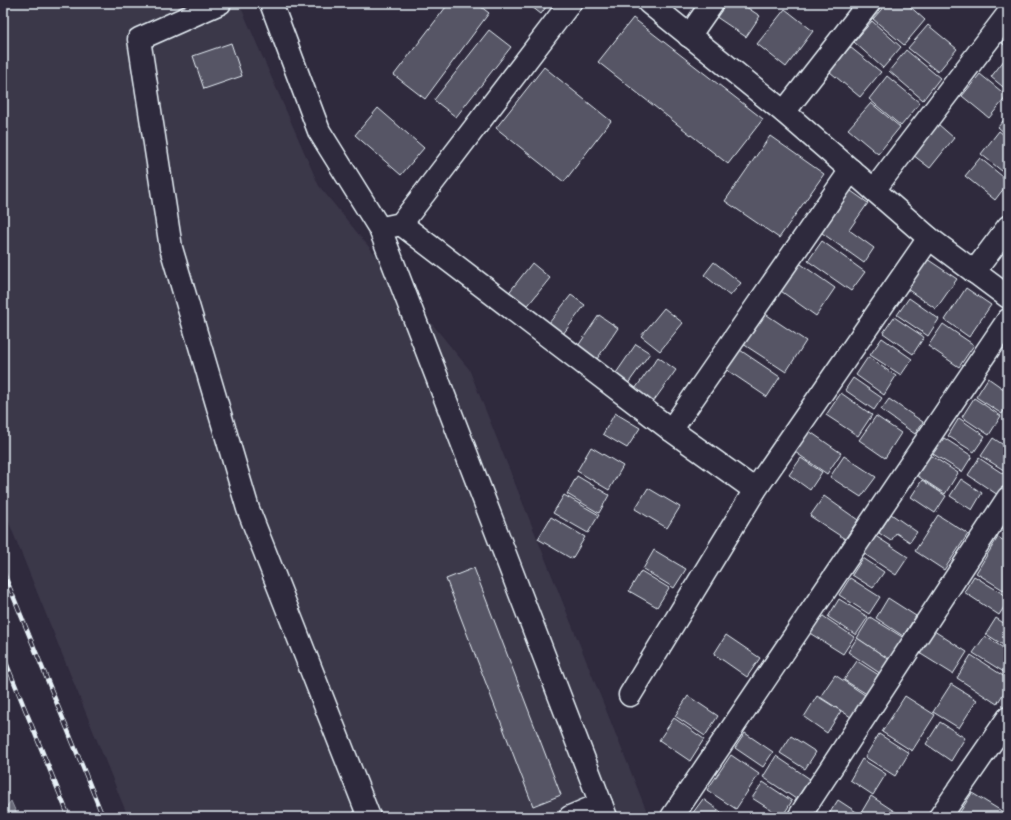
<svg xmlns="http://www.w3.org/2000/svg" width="1011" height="820" font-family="'Architects Daughter',sans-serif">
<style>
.built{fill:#3b3749}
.water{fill:#696978;stroke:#9c9fab}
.building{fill:#575565;stroke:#e8f1f8}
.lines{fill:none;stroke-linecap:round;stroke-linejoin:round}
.minor-casing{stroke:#e8f1f8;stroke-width:25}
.minor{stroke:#2f2a3d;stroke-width:22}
.rail-casing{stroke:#e8f1f8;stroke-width:4.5}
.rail{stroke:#2f2a3d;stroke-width:3;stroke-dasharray:9;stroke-linecap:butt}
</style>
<rect width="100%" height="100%" fill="#2f2a3d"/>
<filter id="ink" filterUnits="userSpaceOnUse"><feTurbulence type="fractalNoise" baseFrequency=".025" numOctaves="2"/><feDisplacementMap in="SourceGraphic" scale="8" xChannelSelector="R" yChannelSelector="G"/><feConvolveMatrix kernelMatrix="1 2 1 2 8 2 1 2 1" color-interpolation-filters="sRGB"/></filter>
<g filter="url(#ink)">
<path class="built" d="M3,3H239L319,186L469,369L649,817H128L3,508Z"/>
<path class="water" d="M11,801L18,817H3V811Z"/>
<g class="building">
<path d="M449,3H476L489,13L425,99L394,75Z"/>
<path d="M527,3H549L541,14Z"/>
<path d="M719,3H740L760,16L746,37L712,14Z"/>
<path d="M887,3H906L925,20L904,45L873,19Z"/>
<path d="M785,9L813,31L786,67L757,44Z"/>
<path d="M633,18L763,119L728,164L598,62Z"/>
<path d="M872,21L901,47L883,68L854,42Z"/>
<path d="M928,25L957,49L938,72L908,48Z"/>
<path d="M489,30L511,47L456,117L434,100Z"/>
<path d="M1008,36V48L1002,43Z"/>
<path d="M231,43L242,76L204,89L193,56Z"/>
<path d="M850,47L881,72L860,97L830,72Z"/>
<path d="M906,50L940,78L923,100L889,71Z"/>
<path d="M1008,55V91L991,77Z"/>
<path d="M544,67L611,121L564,182L496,128Z"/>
<path d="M980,74L1007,96L989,118L962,96Z"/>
<path d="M887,76L920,103L901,126L869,99Z"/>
<path d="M871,103L900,127L878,154L848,129Z"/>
<path d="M378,108L424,148L401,175L355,135Z"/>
<path d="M1008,115V136L998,127Z"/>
<path d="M938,124L954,138L930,168L913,155Z"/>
<path d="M999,131L1008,138V176L981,154Z"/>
<path d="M770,136L824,174L779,238L725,201Z"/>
<path d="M980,158L1008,181V183L995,200L965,176Z"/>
<path d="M844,186L868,203L849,230L874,248L864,263L815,228Z"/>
<path d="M822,241L865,272L851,291L808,261Z"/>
<path d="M927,259L957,279L936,309L907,289Z"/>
<path d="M714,262L741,283L730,296L704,275Z"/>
<path d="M798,262L835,288L816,316L778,289Z"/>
<path d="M532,263L550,278L525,309L507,295Z"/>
<path d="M966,288L991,305L969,337L945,320Z"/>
<path d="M571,295L585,305L563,334L549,323Z"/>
<path d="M909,298L939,319L928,336L897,315Z"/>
<path d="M664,308L683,323L660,351L641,336Z"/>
<path d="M761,311L806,341L786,372L740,342Z"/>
<path d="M599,315L618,328L597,359L578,346Z"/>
<path d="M894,317L924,337L913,354L883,333Z"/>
<path d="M943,324L974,345L959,367L928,346Z"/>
<path d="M882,338L912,359L901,375L870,355Z"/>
<path d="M636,344L650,353L627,385L614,376Z"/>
<path d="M737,348L780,377L767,397L724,368Z"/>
<path d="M658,357L676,370L653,402L635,389Z"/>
<path d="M868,357L896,376L884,395L856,375Z"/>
<path d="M853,378L882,398L874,410L845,390Z"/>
<path d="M988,378L1008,392V404L1002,414L976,397Z"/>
<path d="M841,393L872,415L858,436L826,415Z"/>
<path d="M974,398L1001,416L989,435L962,417Z"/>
<path d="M889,399L923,422L915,434L881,410Z"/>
<path d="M615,413L640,428L627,448L603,434Z"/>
<path d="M876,416L901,433L885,458L859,440Z"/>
<path d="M959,418L985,436L974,452L948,436Z"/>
<path d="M809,431L841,453L827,474L795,452Z"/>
<path d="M944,438L972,456L962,472L933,454Z"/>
<path d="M993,438L1008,448V471L1007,472L981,456Z"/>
<path d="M591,447L623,466L609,490L577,471Z"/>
<path d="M929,454L958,473L945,494L916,475Z"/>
<path d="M844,456L876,477L861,497L830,477Z"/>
<path d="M801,458L822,472L810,490L789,475Z"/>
<path d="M979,458L1008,477V479L998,495L968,475Z"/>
<path d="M577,476L609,495L599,513L567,494Z"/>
<path d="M961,479L982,493L972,510L950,496Z"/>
<path d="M922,480L946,496L935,513L911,497Z"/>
<path d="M648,488L680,507L667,528L635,509Z"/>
<path d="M564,495L599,515L588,533L553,513Z"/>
<path d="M824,496L858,520L845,539L810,516Z"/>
<path d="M891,514L917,532L910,542L896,533L891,541L879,533Z"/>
<path d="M938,515L968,534L944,570L915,551Z"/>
<path d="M551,517L585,537L572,559L538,539Z"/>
<path d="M874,535L908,557L896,575L863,553Z"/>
<path d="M998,537L1008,544V587L1005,591L976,573Z"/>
<path d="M654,550L686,569L674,588L643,569Z"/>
<path d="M863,558L884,572L873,588L852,575Z"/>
<path d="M474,568L561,795L533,806L446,579Z"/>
<path d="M641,571L669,588L657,607L629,591Z"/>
<path d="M974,576L1008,597V601L999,615L964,592Z"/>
<path d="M850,578L880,597L869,614L839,595Z"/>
<path d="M888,598L916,616L903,636L876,618Z"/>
<path d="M839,599L868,617L856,635L828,617Z"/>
<path d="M820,614L854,637L843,654L808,632Z"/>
<path d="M870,617L904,638L890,660L857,638Z"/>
<path d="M996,618L1008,626V648L986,634Z"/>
<path d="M931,629L967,652L953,674L916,651Z"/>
<path d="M726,635L760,658L747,677L714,654Z"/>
<path d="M985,636L1008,651V672L1007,674L973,653Z"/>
<path d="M857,638L890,660L881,674L848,652Z"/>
<path d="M971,655L1008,679V686L997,704L957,678Z"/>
<path d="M857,661L885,679L873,698L844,680Z"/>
<path d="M835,675L871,699L857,721L820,697Z"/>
<path d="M951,684L977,700L959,728L933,712Z"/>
<path d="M688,696L718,716L705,736L675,716Z"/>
<path d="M817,696L841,711L827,733L804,717Z"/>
<path d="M905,696L935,715L912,751L882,732Z"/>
<path d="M674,718L704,739L690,761L659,740Z"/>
<path d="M940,722L965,738L951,761L926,744Z"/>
<path d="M745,733L773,752L763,767L735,748Z"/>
<path d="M879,734L909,753L895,776L865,757Z"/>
<path d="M791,736L816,752L805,769L780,753Z"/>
<path d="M731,755L759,774L736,809L707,790Z"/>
<path d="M776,756L810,779L796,799L763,777Z"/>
<path d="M862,759L886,774L873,795L850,780Z"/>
<path d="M763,782L792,801L782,817L752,798Z"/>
<path d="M972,793L1008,815V817H957Z"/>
<path d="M871,796L897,813L895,817H868L861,813Z"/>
<path d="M703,799L728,817H696L692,814Z"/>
<path d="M838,800L861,815L860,817H827Z"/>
</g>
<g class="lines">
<defs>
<g id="minor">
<path d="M220,3L139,39L171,248L248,509L369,817"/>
<path d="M271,3L319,131L380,229L606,817"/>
<path d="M649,3L784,112L929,238L1008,297"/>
<path d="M689,36L712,3"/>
<path d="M784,112L869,3"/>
<path d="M874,190L1008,14"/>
<path d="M401,224L671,430L755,490"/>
<path d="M387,227L401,224L570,3"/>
<path d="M974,272L1008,227"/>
<path d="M671,430L851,170"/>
<path d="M630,695L755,490L929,238"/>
<path d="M570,817L601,804"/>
<path d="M672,817L1008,320"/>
<path d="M799,817L1008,498"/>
<path d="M940,817L1008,718"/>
</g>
</defs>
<use href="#minor" class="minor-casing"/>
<use href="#minor" class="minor"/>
<defs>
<g id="rail">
<path d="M3,571L103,817"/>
<path d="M3,655L69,817"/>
</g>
</defs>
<use href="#rail" class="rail-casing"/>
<use href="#rail" class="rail"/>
</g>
</g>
<rect width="1011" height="820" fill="none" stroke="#2f2a3d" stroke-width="16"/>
<rect x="8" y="8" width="995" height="804" fill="none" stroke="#e8f1f8" stroke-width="1.5" filter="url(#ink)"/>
</svg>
